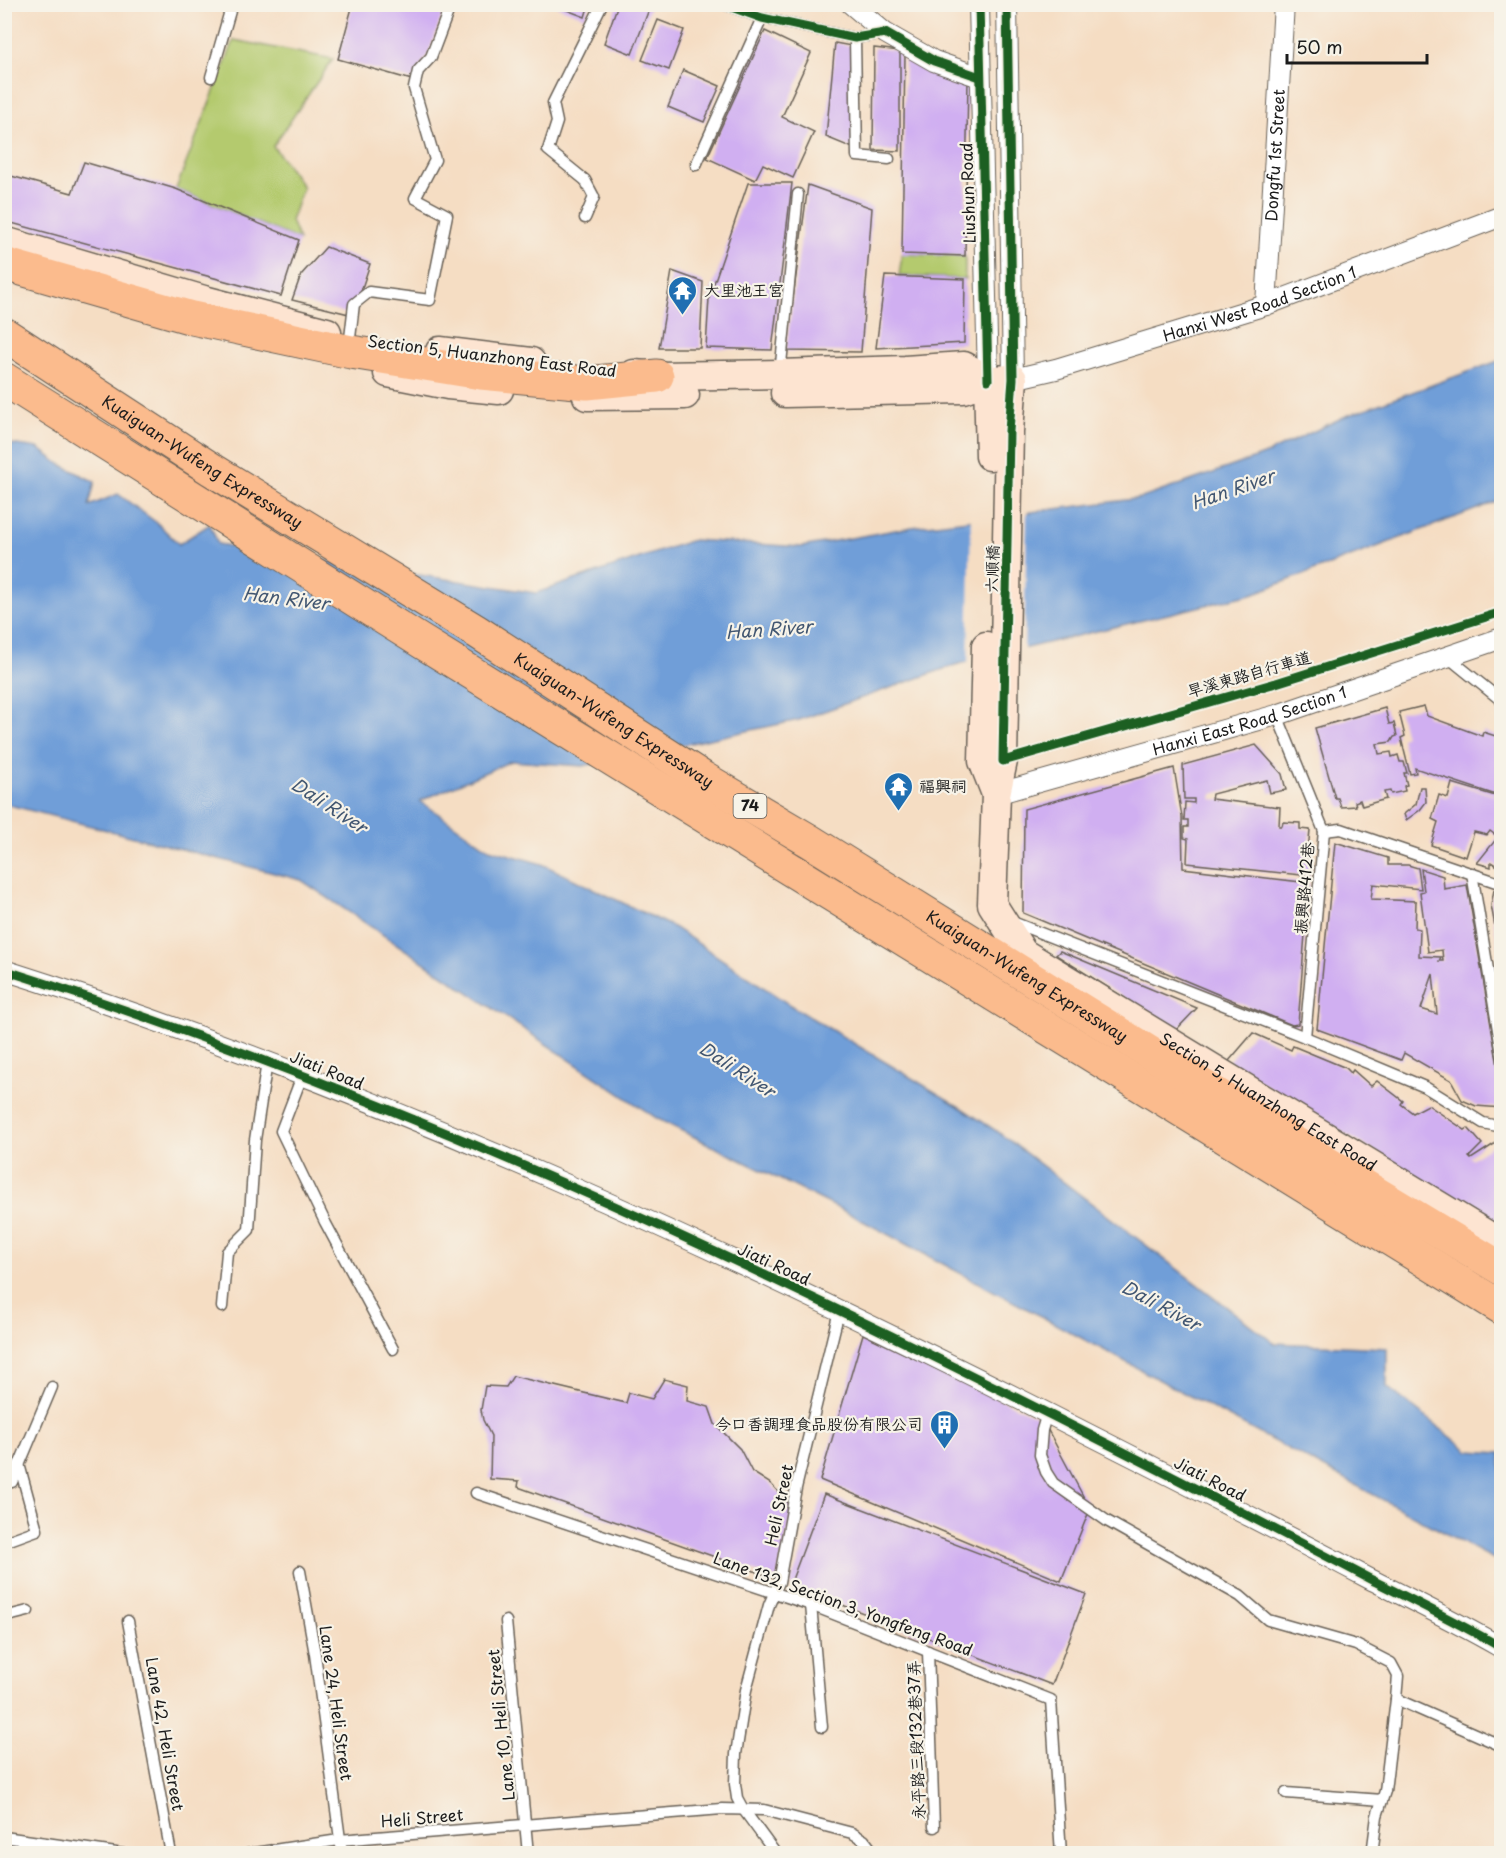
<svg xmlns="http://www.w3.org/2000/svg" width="1506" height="1858" font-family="'Playpen Sans','LXGW WenKai TC',sans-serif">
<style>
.green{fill:#b4ca6e;stroke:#687345;stroke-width:1.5}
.water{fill:#6f9ed8;stroke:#465d7a;stroke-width:1.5}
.pier{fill:#f5ddc3}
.building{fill:#d0aff1;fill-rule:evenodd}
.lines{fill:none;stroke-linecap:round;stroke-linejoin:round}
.lane-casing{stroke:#686056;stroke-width:13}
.street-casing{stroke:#686056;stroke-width:22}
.secondary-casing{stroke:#686056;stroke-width:31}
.highway-casing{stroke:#686056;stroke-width:35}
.lane{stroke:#fff;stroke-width:10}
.street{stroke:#fff;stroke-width:20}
.secondary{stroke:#fde4d1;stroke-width:28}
.highway{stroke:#fbbb8d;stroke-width:33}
.cycleway-casing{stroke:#f7f3e8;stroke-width:13}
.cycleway{stroke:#1b5e20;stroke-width:9}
.labels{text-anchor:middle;stroke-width:4.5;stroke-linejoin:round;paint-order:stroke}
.shield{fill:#f7f3e8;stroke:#5e5c59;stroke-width:1.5}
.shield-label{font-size:15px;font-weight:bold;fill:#1c1c1c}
.street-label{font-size:16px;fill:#1c1c1c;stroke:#f7f3e8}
.poi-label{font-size:16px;fill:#1c1c1c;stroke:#f7f3e8;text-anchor:start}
.water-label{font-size:18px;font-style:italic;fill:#415671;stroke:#f7f3e8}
</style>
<rect width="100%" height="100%" fill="#f7f3e8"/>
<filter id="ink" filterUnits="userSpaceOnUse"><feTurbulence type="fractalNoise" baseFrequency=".0167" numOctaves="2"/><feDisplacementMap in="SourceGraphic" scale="12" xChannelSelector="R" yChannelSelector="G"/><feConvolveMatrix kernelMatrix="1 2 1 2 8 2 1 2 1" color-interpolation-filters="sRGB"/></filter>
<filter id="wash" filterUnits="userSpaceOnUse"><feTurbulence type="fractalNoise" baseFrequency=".008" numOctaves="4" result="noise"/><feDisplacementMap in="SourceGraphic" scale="24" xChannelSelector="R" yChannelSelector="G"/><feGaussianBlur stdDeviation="1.35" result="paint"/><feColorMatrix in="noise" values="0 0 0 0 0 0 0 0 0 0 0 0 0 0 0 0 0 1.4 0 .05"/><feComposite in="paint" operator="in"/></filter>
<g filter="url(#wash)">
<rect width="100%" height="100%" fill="#f5ddc3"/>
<g class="green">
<path d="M234,40L333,59L273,146L303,187L291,221L299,240L176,189Z"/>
<path d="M902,254L965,256V279L899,276Z"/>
</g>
<path class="water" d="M1501,360V500L1252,594L955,665L799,720L583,766L511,761L420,801L489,849L542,864L675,928L790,1005L960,1107L998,1132L1274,1343L1387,1348V1387L1469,1451L1501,1453V1563L848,1213L658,1119L301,880L5,804L4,443L38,448L60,464L95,482L89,506L118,494L157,523L179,544L210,524L218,544L536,593L693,540L801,547L912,527L1142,498L1264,455L1346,416Z"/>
<path class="pier" d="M1027,509L1024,652L968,665L971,516Z"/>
<g id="blocks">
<g class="building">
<path d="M353,4H446L429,52L412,80L338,59Z"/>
<path d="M556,4H589L585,17L556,6Z"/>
<path d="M618,4H651L632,54L604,43Z"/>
<path d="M658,20L684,30L669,70L642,60Z"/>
<path d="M765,31L811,53L782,117L814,132L793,178L763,164L755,180L707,158Z"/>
<path d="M835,43L857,47L855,149L826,137Z"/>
<path d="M874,48L900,51V151L873,150Z"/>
<path d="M905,54L968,79L965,256L902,254Z"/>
<path d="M683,70L720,86L704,122L668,107Z"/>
<path d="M84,162L176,189L299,240L281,296L4,221V174L72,193Z"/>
<path d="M748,183H792L772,350L706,348L709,298Z"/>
<path d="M808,185L872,208L861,352L786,351Z"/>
<path d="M326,247L370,264L353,315L292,300L301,275Z"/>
<path d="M672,271L703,282L700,348H659Z"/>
<path d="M885,276L965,279L964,343L876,348Z"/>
<path d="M1424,706L1427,716L1482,736L1483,732L1502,738V797L1415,768L1416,773L1410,774L1401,738L1405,736L1399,712Z"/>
<path d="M1385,708L1389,724L1394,723L1397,736L1394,737L1391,742L1377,744L1379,754L1391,752L1392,757L1398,755L1400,762H1404L1407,773H1404L1407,785L1404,786L1405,791L1391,794L1390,791L1384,792L1386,799L1362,806L1360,800L1355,802L1356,806L1341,807L1338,798H1335L1315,728Z"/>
<path d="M1256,745L1282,774L1286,790L1270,793L1267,780L1212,794L1211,799L1280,807L1279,826H1282L1283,822L1300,823V829L1310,830L1307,862H1312L1310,876L1187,863L1188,839L1184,838V827H1188V820H1184L1185,802L1194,803V799H1184L1183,765Z"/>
<path d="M1174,768L1182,817L1183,868L1309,883L1298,1024L1292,1025L1023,913L1024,809Z"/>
<path d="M1452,783L1502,798V869L1491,862V867L1477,863L1498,837L1490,831L1487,835L1474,832L1466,857L1431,845L1438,822L1432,819L1439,795L1448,798Z"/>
<path d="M1420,787H1425L1426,802L1420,810L1406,820L1404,814L1416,804Z"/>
<path d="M1335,842L1388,858V865H1408L1418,868L1421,889L1373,884L1371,899L1416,901L1415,928L1420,929L1419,956L1441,957L1439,961H1443L1442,950L1428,952L1420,892L1424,891L1421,869L1443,876L1444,889L1467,885L1502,1090V1108L1476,1106L1462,1100L1451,1080L1404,1053L1401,1060L1317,1029ZM1433,974L1437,1014L1421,1009Z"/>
<path d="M1494,890L1502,893V964L1491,905Z"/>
<path d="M1060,951L1197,1008L1176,1030L1056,955Z"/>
<path d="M1253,1033L1291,1050L1293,1046L1346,1068L1351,1073L1353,1070L1371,1086L1377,1081L1403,1101L1401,1104L1413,1113L1428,1105L1465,1130L1468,1128L1482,1144L1469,1157L1471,1159L1502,1139V1229L1228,1062Z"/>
<path d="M863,1334L1042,1419L1090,1509L1061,1581L820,1480Z"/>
<path d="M513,1376L626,1403L629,1393L652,1399L664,1379L688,1385L687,1401L709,1407L715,1424L740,1449L752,1472L771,1484L793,1508L777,1579L518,1487L519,1481L490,1479L491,1436L483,1420L481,1410L485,1386L506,1387Z"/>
<path d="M824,1494L1086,1594L1052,1685L790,1585Z"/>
</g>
</g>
</g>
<g filter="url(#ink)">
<use href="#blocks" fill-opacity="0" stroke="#686056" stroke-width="1.5"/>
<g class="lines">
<defs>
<g id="lane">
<path d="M723,4L762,18L855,38L885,33"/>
<path d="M855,38L857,156L889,159"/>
<path d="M211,77L232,4"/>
<path d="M696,165L762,18"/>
<path d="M585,218L594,197L585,180L548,150L557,122L553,103L602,4"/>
<path d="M350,338L354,304L369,292L430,300L447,215L415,198L435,160L414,88L418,71L431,57L451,4"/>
<path d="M780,374L798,194"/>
<path d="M1449,658L1502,701"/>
<path d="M1277,715L1324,831L1305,1037"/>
<path d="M1324,831L1341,829L1502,884"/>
<path d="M1472,873L1502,1054"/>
<path d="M1010,921L1305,1037L1425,1087L1483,1123L1502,1127"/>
<path d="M302,1076L281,1131L325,1222L393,1349"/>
<path d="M222,1307L227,1252L249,1230L255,1140L267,1062"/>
<path d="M1047,1413L1042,1430L1040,1455L1046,1472L1053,1483L1107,1521L1240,1596L1268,1620L1356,1645L1391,1663L1398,1676L1396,1699L1385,1791L1377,1816L1372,1854"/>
<path d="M4,1484L12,1482L52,1387"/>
<path d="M476,1493L811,1605L1051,1700L1061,1854"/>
<path d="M4,1542L37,1530L19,1464"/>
<path d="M300,1571L315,1654L342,1854"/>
<path d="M811,1605L822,1727"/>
<path d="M4,1617L28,1611"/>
<path d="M128,1621L171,1854"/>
<path d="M506,1621L528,1854"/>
<path d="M928,1651L934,1827"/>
<path d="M1396,1699L1502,1746"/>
<path d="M1286,1793L1382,1800"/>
<path d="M4,1837L123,1854"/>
<path d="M248,1854L339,1840L722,1809L764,1810L852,1833L864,1840L875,1854"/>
<path d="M776,1854L743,1809L737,1798L735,1784L736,1754L746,1690L769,1605L779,1582L796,1488L839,1311"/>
</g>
<g id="street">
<path d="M851,4L885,33L934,61L980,77"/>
<path d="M979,4L988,380"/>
<path id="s1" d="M1007,4L1013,379L1056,369L1266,305L1502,216"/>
<path id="s2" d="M1266,305L1284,4"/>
<path id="s3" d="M996,794L1277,715L1502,638"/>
<path d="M4,970C383,1090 745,1259 1098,1439C1189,1485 1279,1531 1370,1579C1414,1601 1459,1623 1502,1648"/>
</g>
<g id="secondary">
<path d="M4,241L204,300L327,332"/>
<path d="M440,351L531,362"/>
<path d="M388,373L448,385L499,390"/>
<path id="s4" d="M634,374L657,376L780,374L905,370L964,366L988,380L1013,379L1009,431L1003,761L996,794L992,904L1023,953L1502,1244"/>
<path d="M785,393L963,389L988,380L990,456"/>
<path d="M587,396L685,395"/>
<path d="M986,646L983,761L996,794"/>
</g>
<g id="highway">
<path d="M4,264L192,318L351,352L481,373L587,383L657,376"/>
<path id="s5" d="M4,334L211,469L476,631L703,778L810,841L1346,1175L1502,1269"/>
<path d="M4,379L422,642L1502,1308"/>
</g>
</defs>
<use href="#lane" class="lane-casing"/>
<use href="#street" class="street-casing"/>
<use href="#secondary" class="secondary-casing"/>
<use href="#highway" class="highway-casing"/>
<use href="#lane" class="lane"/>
<use href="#street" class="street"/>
<use href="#secondary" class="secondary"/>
<use href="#highway" class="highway"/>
<defs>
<g id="cycleway">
<path d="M723,4L762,18L855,38L885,33L934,61L980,77"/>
<path d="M979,4L988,380"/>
<path d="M1007,4L1013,379L1009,431L1003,761L1276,683L1502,612"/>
<path d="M4,970C383,1090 745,1259 1098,1439C1189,1485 1279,1531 1370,1579C1414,1601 1459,1623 1502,1648"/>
</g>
</defs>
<use href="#cycleway" class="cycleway-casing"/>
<use href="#cycleway" class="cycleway"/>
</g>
</g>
<defs>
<symbol id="temple-pin" viewBox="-11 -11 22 30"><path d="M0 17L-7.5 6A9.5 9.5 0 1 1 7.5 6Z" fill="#1f6fb2" stroke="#f7f3e8"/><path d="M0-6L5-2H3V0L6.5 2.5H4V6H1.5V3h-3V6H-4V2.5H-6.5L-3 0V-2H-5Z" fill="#fff"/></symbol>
<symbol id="building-pin" viewBox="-11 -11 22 30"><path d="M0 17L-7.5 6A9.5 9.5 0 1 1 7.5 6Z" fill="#1f6fb2" stroke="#f7f3e8"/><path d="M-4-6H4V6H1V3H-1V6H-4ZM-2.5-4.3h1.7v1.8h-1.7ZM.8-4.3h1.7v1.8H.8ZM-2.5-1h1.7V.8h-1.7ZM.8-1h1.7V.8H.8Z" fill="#fff"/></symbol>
</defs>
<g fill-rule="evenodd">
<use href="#temple-pin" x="666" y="274" width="33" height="45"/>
<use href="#temple-pin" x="882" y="770" width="33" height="45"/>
<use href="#building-pin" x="928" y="1408" width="33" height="45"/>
</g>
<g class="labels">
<rect class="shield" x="733.5" y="794" width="33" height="24" rx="4.5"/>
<g class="shield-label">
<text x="750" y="811">74</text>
</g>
<g class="street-label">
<text dy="6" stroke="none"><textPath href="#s2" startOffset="150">Dongfu 1st Street</textPath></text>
<text transform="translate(968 193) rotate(-92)" y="6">Liushun Road</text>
<text dy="6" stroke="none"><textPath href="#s1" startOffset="633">Hanxi West Road Section 1</textPath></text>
<text transform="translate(492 356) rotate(7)" y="6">Section 5, Huanzhong East Road</text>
<text dy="6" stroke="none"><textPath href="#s5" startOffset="236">Kuaiguan-Wufeng Expressway</textPath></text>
<text transform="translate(992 569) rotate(-89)" y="6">六順橋</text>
<text transform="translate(1249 674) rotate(-16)" y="6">旱溪東路自行車道</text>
<text dy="6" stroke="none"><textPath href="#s5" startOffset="722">Kuaiguan-Wufeng Expressway</textPath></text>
<text dy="6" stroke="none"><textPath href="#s3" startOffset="264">Hanxi East Road Section 1</textPath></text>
<text transform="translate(1304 888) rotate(-85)" y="6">振興路412巷</text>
<text dy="6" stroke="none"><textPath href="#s5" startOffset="1208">Kuaiguan-Wufeng Expressway</textPath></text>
<text transform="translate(327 1070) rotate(22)" y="6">Jiati Road</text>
<text dy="6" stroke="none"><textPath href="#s4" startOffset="1254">Section 5, Huanzhong East Road</textPath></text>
<text transform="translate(774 1264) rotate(25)" y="6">Jiati Road</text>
<text transform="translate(1210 1479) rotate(27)" y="6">Jiati Road</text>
<text transform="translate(779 1505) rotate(-78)" y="6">Heli Street</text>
<text transform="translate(843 1604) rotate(20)" y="6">Lane 132, Section 3, Yongfeng Road</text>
<text transform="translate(336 1703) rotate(82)" y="6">Lane 24, Heli Street</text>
<text transform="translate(501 1725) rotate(-96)" y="6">Lane 10, Heli Street</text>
<text transform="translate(165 1734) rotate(80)" y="6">Lane 42, Heli Street</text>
<text transform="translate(916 1740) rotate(-92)" y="6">永平路三段132巷37弄</text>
<text transform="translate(422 1818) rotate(-5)" y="6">Heli Street</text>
</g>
<g class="poi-label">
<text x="704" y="296">大里池王宮</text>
<text x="919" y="792">福興祠</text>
<text x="923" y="1430" text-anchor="end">今口香調理食品股份有限公司</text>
</g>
<g class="water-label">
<text transform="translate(1233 490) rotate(-19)" y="6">Han River</text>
<text transform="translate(286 599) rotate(7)" y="6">Han River</text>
<text transform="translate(769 630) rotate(-4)" y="6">Han River</text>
<text transform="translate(329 806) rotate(33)" y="6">Dali River</text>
<text transform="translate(737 1070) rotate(33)" y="6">Dali River</text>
<text transform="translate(1161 1306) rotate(28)" y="6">Dali River</text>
</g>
</g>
<rect width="1506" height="1858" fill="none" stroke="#f7f3e8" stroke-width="24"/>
<path d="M1287 54v9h140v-9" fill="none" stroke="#1c1c1c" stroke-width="3"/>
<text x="1296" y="54" font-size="18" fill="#1c1c1c" stroke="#f7f3e8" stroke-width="4.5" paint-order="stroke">50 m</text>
</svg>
